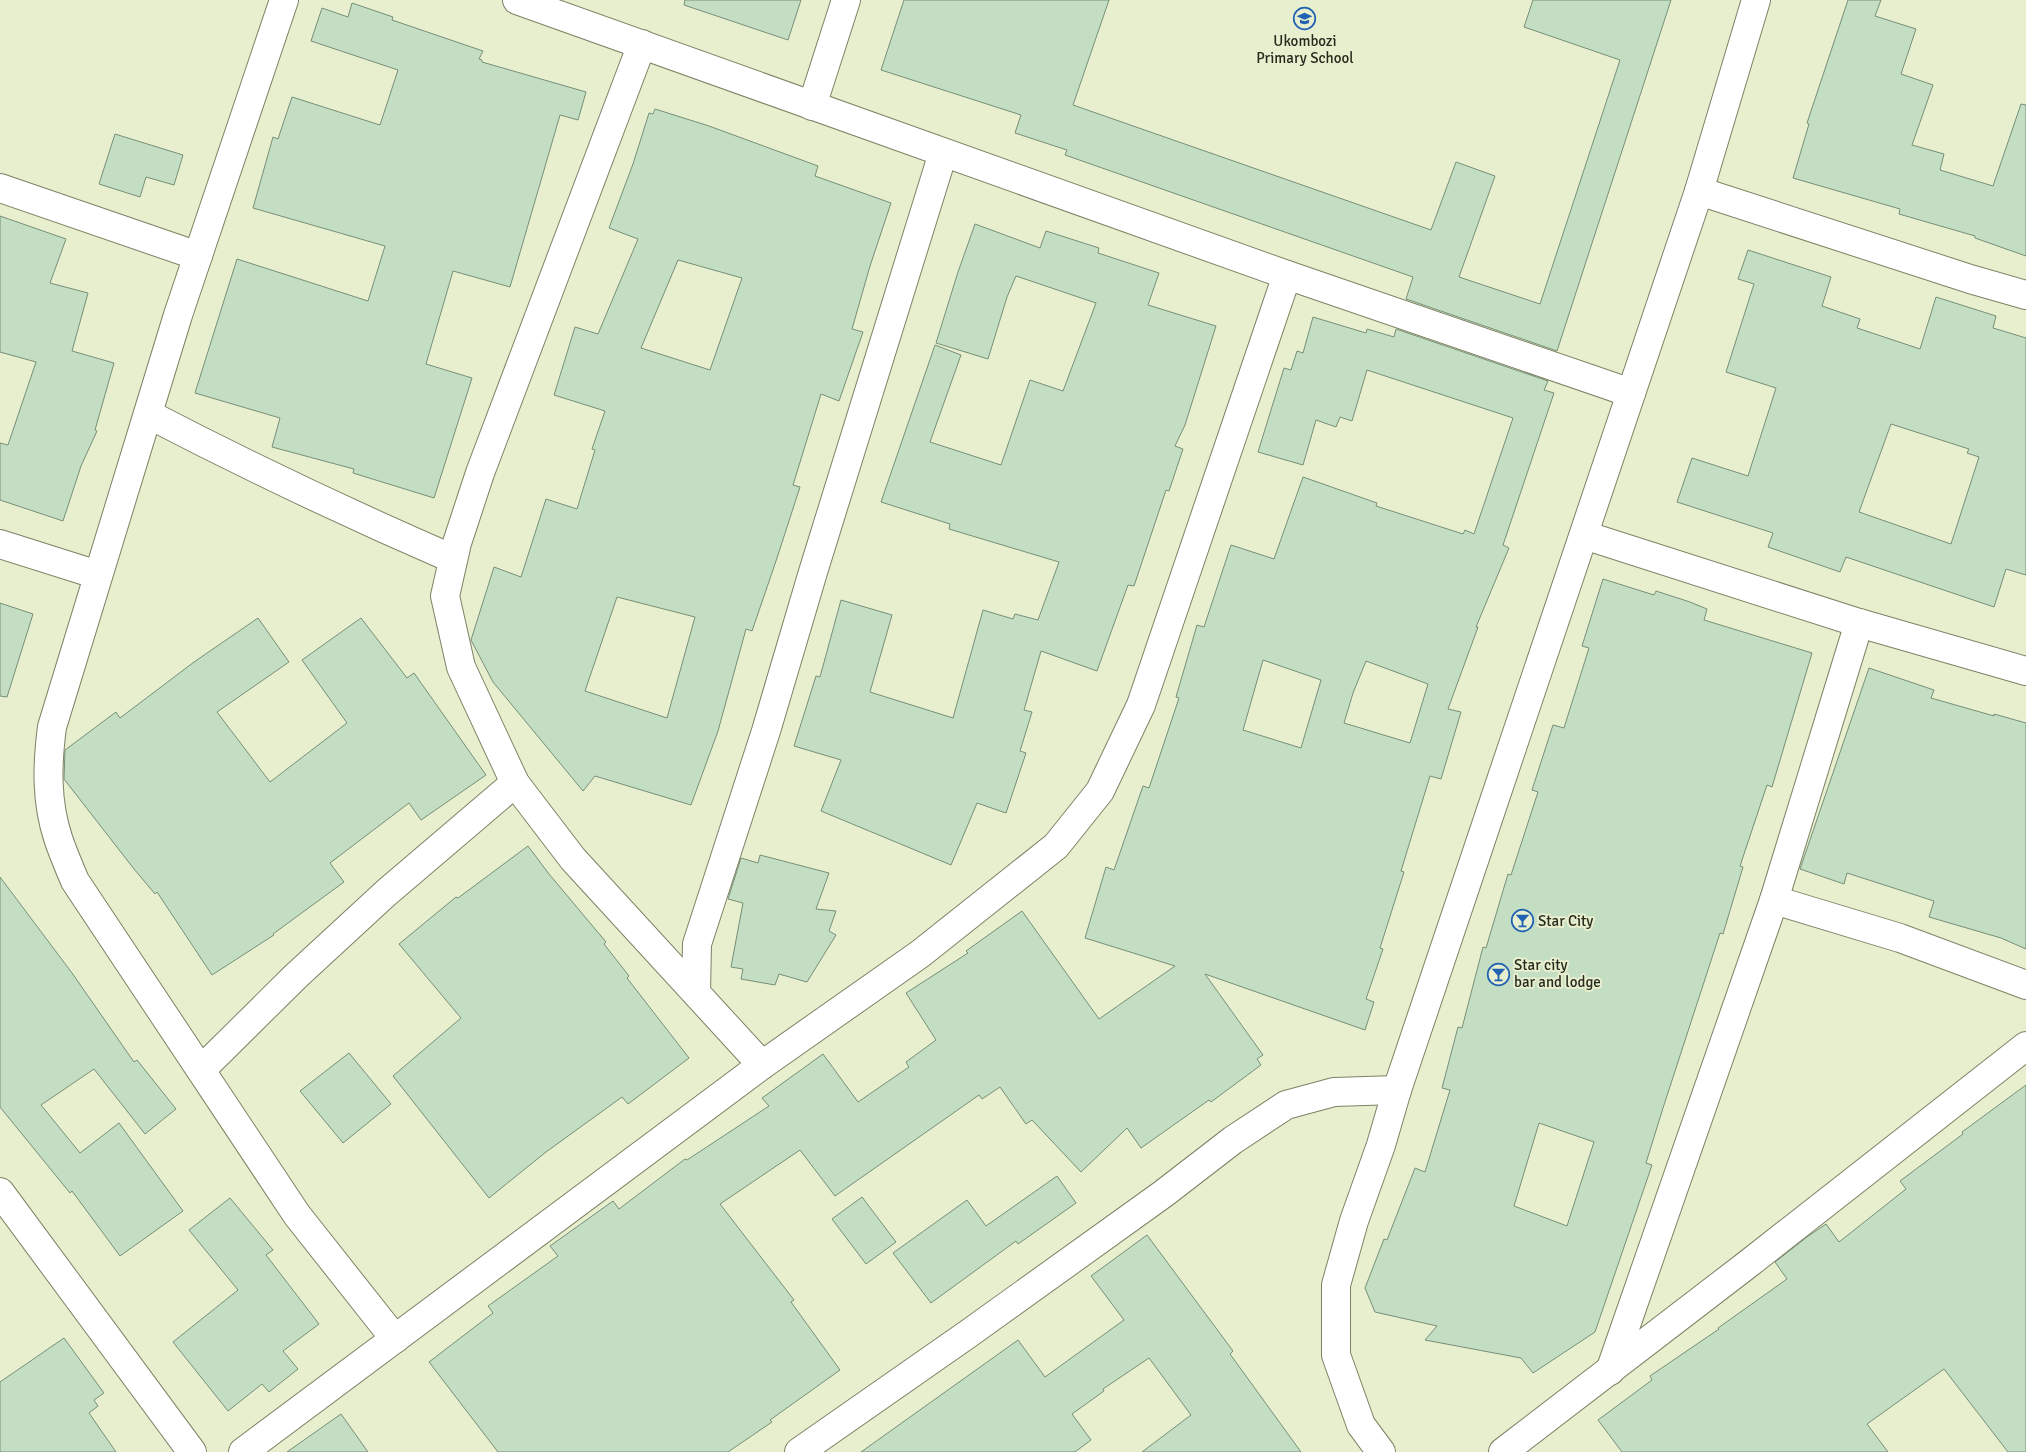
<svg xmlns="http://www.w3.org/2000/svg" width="2026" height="1452" font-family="Signika,sans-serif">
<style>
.building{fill:#c4dec4;stroke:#778f77;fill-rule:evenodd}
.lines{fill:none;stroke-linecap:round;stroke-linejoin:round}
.minor-casing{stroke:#7c8365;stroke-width:30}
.minor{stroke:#fff;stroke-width:28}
.labels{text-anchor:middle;stroke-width:4;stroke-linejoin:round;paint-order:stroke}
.poi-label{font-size:15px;fill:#27291d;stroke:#e7efce;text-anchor:start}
</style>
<rect width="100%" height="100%" fill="#e7efce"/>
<g class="building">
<path d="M685,0H801L788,40L684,5Z"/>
<path d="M904,0H1109L1073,105L1431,230L1456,162L1495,176L1459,277L1540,304L1620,60L1524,27L1533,0H1671L1557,351L1406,299L1413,277L1065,155L1067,150L1015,133L1021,115L881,70Z"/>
<path d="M1848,0H1881L1875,16L1916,29L1901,74L1933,85L1912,145L1944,154L1940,170L1993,186L2021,104L2026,105V256L1975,238V236L1899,214L1900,209L1793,178L1809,124L1807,123Z"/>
<path d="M352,3L393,17L392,20L483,51L479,59L482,60V62L586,92L578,120L560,115L510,287L453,271L426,364L472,378L434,498L353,473L354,469L272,447L280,418L195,393L237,259L368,301L385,246L253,208L273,137L278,139L292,97L380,125L398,70L311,41L322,8L348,17Z"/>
<path d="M655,109L709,126L818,166L815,176L891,203L870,266L852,329L863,332L839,401L821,394L793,485L800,487L776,561L752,631L746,629L718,731L691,805L595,776L583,791L493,682L471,640L494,567L521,577L546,499L577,509L595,450L592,449L605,411L554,395L575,327L598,334L638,239L609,228L633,164L649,113L653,114ZM678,260L742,278L710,370L641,348ZM617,597L695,617L667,718L585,691Z"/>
<path d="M115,134L183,155L174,185L146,177L140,197L99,184Z"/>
<path d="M0,216L66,239L50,283L88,293L72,351L114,363L95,430L97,431L81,466L63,521L0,500V443L8,445L36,362L0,352Z"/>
<path d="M975,224L1040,248L1046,231L1099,248L1098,253L1159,273L1148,305L1216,326L1185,425L1175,446L1183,449L1169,491L1166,490L1134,586L1128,585L1097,671L1041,651L1024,710L1032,712L1020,751L1026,753L1006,813L977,803L951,865L821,811L841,760L794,746L816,676L820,677L841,600L892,615L870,692L953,718L983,610L1013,619L1015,614L1038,620L1059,562L949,529L950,524L881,502L935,345L961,355L930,442L1001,465L1030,380L1063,391L1096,303L1016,276L1007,297L988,359L936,343L958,272Z"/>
<path d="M1748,250L1831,277L1822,306L1860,319L1857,328L1920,349L1936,297L1996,316L1993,328L2026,338V575L2006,569L1994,607L1846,557L1840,572L1768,547L1773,533L1677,502L1692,458L1748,476L1776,388L1726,372L1754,284L1738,279ZM1891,424L1969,449L1967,453L1979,457L1951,544L1859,512Z"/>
<path d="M1313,317L1366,333L1367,329L1394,337L1396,329L1548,381L1544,390L1554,393L1503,545L1509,548L1476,627H1478L1448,709L1461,712L1441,779L1430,776L1401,871L1404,872L1380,948L1383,949L1366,999L1374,1002L1365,1030L1205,974L1263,1055L1257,1059L1261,1065L1211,1102L1209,1100L1141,1148L1127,1128L1081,1172L1032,1120L1026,1124L1000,1087L982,1099L979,1095L835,1196L800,1150L720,1204L794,1300L791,1302L840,1370L770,1420L772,1422L728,1452H498L429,1362L493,1313L488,1306L558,1256L550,1246L613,1201L619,1209L685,1159L687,1160L769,1106L762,1098L823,1054L858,1102L909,1067L906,1062L936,1040L906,993L968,953L966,951L1022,911L1099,1019L1175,966L1085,938L1106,867L1114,870L1143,786L1149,788L1179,698L1176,697L1197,625L1204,627L1231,545L1274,559L1303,477L1377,503L1376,506L1463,534L1465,530L1474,534L1513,418L1367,370L1352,421L1340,417L1336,427L1316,420L1303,465L1258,452L1284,368L1291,370L1297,351L1303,353ZM1263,660L1321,680L1301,748L1243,730ZM1366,661L1428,684L1410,743L1344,723L1353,693Z"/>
<path d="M1603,579L1654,595L1656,591L1690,602L1707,609L1704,620L1812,653L1772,787L1767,785L1740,866L1743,867L1723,934L1720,933L1663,1108L1646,1163L1652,1165L1595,1332L1533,1373L1521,1358L1425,1340L1437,1326L1375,1312L1365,1288L1384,1239L1387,1240L1415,1168L1425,1172L1450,1090L1442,1088L1458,1027L1462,1028L1483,947L1486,948L1508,874L1511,875L1538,792L1532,790L1553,725L1564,728L1589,648L1582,646ZM1539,1123L1594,1142L1567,1226L1514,1206Z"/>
<path d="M0,603L33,614L7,697L0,696Z"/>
<path d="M258,618L289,662L217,712L270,782L347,723L302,660L361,618L407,678L414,673L486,775L421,820L409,803L330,863L344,882L273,934L274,935L212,975L157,892L155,894L134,869L64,779L65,750L116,712L120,718L194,662Z"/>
<path d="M1869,668L1934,690L1931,698L1994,716V714L2026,723V949L2001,938L1929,917L1934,901L1847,873L1844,884L1800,869Z"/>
<path d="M528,846L549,874L606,942L604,944L629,976L627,978L689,1058L628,1104L622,1097L546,1152L489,1198L393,1076L461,1018L399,944L456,897L458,898Z"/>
<path d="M760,855L829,873L816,909L836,911L829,931L836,935L807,982L779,974L775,985L741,979L743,969L731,967L743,903L728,899L741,858L758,863Z"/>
<path d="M0,877L72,973L134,1062L137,1060L176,1109L145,1134L94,1069L41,1105L80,1153L119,1123L183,1211L120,1256L72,1191L70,1193L0,1107Z"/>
<path d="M349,1053L391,1104L343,1143L300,1091Z"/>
<path d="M2026,1085V1452H2008L1944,1369L1867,1424L1888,1452H1622L1598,1420L1652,1380L1650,1376L1719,1329L1718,1328L1787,1279L1775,1262L1807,1237L1826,1224L1839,1242L1906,1189L1900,1181L1963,1134L1962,1132Z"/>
<path d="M1057,1176L1076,1203L1018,1244L1016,1241L931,1303L893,1253L967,1200L986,1226Z"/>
<path d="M862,1197L896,1242L866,1264L832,1219Z"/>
<path d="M230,1198L273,1250L266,1255L319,1324L283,1351L298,1369L269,1392L262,1384L228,1411L173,1342L238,1290L189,1230Z"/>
<path d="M1147,1235L1233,1351L1230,1354L1301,1452H1142L1191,1415L1149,1358L1103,1389L1104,1391L1072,1414L1091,1440L1075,1452H861L1018,1340L1045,1377L1124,1320L1091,1276Z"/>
<path d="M64,1338L104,1393L94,1400L98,1406L89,1413L116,1452H0V1382Z"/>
<path d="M341,1414L368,1452H287Z"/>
</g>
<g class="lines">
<defs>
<g id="minor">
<path d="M284,0L178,315L52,727C47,765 46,801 58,838C63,853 69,867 75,881L297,1215L395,1339"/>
<path d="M517,0L1287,275L1631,393"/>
<path d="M642,44L480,473L457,543L445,596L461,667L515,783L573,859L762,1065"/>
<path d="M812,106L846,0"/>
<path d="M0,188L198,256"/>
<path d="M1699,191L1970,279L2026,295"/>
<path d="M148,414C248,466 349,514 453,559"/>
<path d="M1584,535L1859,623L2026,671"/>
<path d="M0,544L98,575"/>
<path d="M1774,900L1900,938L2026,985"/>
<path d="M696,992L697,944L766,731L813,572L943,153"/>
<path d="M201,1070L296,976L386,893L515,783"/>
<path d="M0,1192L192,1452"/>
<path d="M1610,1371L1774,900L1859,623"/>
<path d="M243,1452L762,1065L920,954L1056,846L1100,791L1141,705L1287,275"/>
<path d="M799,1452L968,1334L1163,1194L1233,1140L1286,1105L1334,1092L1397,1090"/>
<path d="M1381,1452L1361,1425L1336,1355V1285L1354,1221L1381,1145L1397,1090L1699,191L1756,0"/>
<path d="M1503,1452L1748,1264L2026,1046"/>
</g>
</defs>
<use href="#minor" class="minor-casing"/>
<use href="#minor" class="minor"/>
</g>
<defs>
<symbol id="school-ring" viewBox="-11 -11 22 22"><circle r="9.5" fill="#e7efce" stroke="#2262b3" stroke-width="1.5"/><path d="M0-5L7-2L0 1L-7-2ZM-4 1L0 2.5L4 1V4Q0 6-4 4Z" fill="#2262b3"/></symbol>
<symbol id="bar-ring" viewBox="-11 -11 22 22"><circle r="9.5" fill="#e7efce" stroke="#2262b3" stroke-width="1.5"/><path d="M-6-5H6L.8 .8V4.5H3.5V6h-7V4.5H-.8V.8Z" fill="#2262b3"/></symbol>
</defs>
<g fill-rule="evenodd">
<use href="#school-ring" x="1292" y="6" width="25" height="25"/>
<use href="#bar-ring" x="1510" y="908" width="25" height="25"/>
<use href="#bar-ring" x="1486" y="962" width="25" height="25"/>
</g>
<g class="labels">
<g class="poi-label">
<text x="1305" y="46" text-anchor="middle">Ukombozi<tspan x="1305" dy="17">Primary School</tspan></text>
<text x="1538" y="926">Star City</text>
<text x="1514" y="970">Star city<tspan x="1514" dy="17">bar and lodge</tspan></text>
</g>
</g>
</svg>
